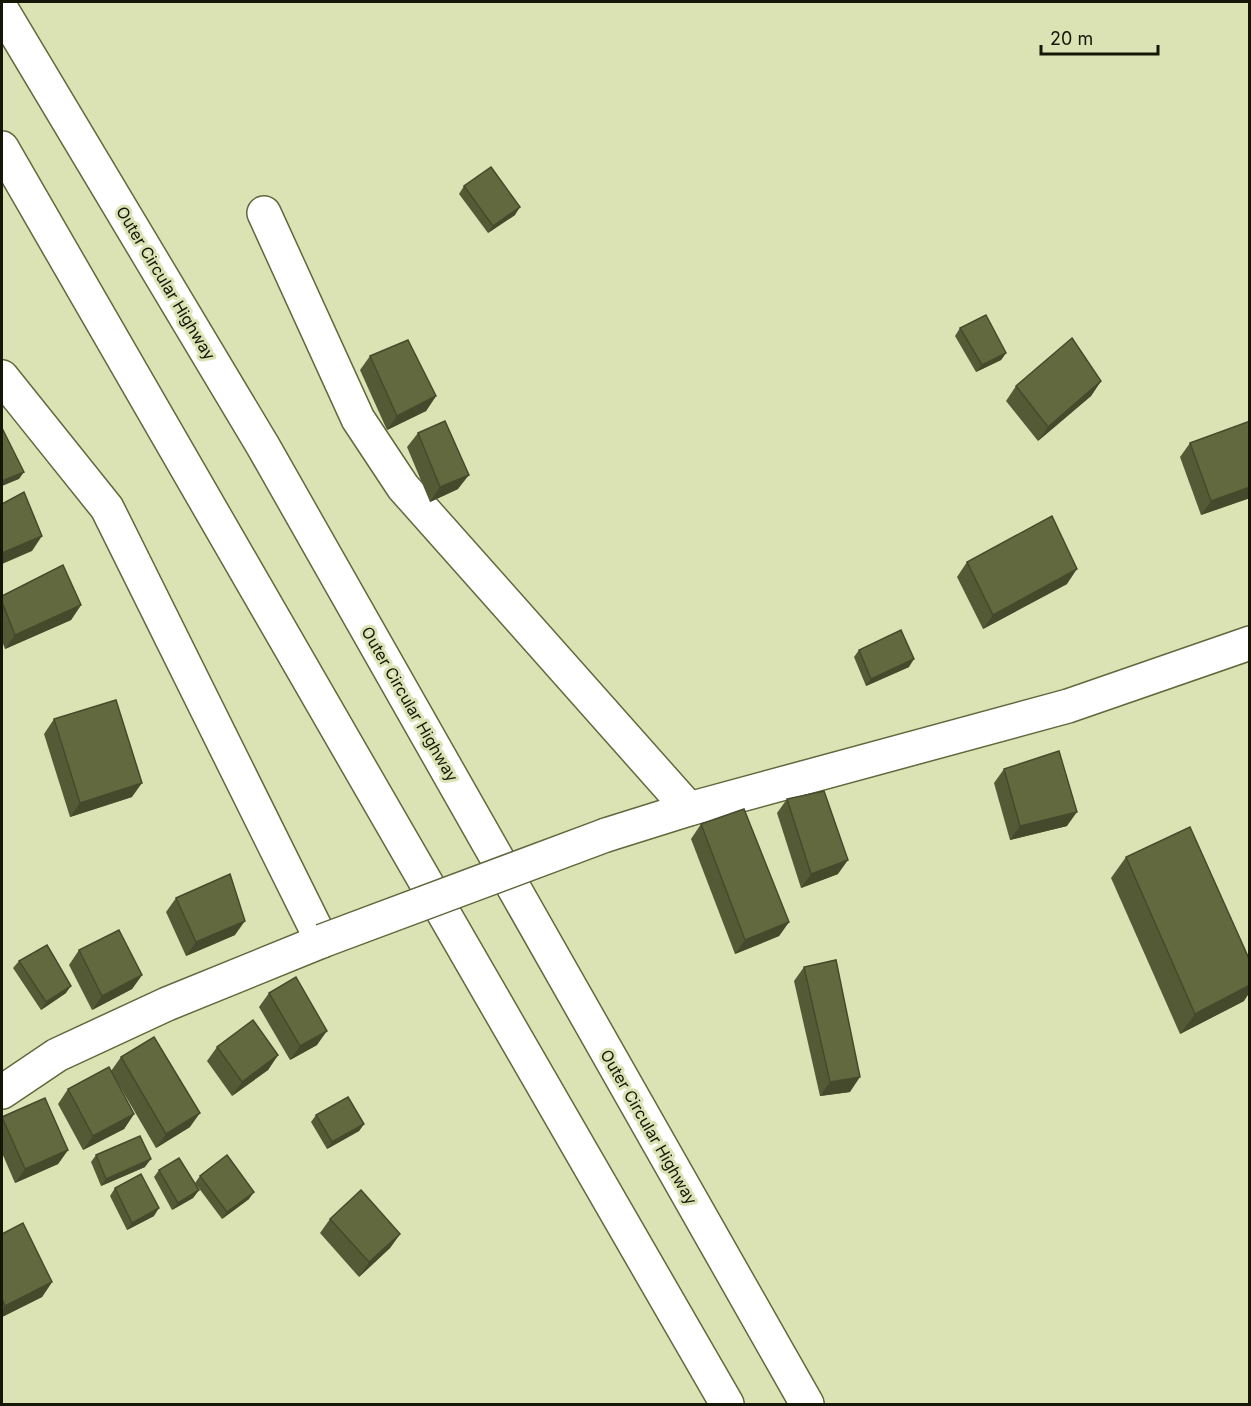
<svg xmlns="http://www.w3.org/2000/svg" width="1251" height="1406" font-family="Inter,sans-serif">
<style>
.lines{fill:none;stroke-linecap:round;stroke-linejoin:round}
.street-casing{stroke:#62673d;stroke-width:36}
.secondary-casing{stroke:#62673d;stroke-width:36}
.highway-casing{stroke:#62673d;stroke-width:36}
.street{stroke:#fff;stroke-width:33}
.secondary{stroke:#fff;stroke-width:33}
.highway{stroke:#fff;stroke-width:33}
.secondary-bridge-casing{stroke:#62673d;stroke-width:36;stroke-linecap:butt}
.secondary-bridge{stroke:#fff;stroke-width:33}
.wall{fill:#555a36}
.shaded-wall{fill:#454a2c}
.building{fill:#63693f;stroke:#454a2c;stroke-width:1.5}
.labels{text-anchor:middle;stroke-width:6;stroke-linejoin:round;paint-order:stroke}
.street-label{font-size:16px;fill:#141606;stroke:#dbe3b4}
</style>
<rect width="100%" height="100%" fill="#dbe3b4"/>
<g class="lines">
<defs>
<g id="street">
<path d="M264,213L358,419L403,487L689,809"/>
<path d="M2,377L107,508L322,941"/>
</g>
<g id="secondary">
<path d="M606,835L689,809L1068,706L1250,643"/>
<path d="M2,1092L57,1055L167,1004L322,941"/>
</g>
<g id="highway">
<path d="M2,10L263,446L807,1404"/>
<path d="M2,148L727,1404"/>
</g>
</defs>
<use href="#street" class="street-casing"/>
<use href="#secondary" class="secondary-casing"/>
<use href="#highway" class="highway-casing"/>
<use href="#street" class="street"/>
<use href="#secondary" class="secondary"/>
<use href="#highway" class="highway"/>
<defs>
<path id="secondary-bridge" d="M322,941L606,835"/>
</defs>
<use href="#secondary-bridge" class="secondary-bridge-casing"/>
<use href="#secondary-bridge" class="secondary-bridge"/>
</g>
<g class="wall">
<path d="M464,186L515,215L488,233L459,194Z"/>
<path d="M960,328L1006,353L1001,360L976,372L955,336Z"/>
<path d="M370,356L436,396L426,411L387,430L360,370Z"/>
<path d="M1101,381L1091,396L1038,441L1006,401L1016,386Z"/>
<path d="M418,433L458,489L430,502L407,447Z"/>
<path d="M1190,443L1250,498L1201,515L1180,457Z"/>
<path d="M967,562L1067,584L983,629L957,577Z"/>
<path d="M2,596L81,605L71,620L5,649L2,641Z"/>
<path d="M859,650L909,667L866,686L854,657Z"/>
<path d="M54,719L132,797L70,817L44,734Z"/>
<path d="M1004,769L1067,826L1010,840L994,783Z"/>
<path d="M787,799L838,874L801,888L777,813Z"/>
<path d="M701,824L789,922L779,936L735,954L691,839Z"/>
<path d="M1126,857L1244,1001L1180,1034L1111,878Z"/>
<path d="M176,898L235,935L186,956L166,912Z"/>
<path d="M79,950L142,975L132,989L92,1010L69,965Z"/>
<path d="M19,961L66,993L41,1010L13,968Z"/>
<path d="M804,967L850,1092L820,1096L794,981Z"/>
<path d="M269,993L317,1045L290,1060L259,1007Z"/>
<path d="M217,1047L278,1055L268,1070L232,1096L207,1061Z"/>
<path d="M121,1057L190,1127L156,1148L112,1073L134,1114L124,1129L83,1150L58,1104L68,1089L111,1071Z"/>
<path d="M316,1115L364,1124L359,1131L327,1149L311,1122Z"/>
<path d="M2,1117L68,1150L58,1164L15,1183L2,1153Z"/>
<path d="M96,1155L145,1167L101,1186L91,1162Z"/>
<path d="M159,1170L199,1190L193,1198L172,1210L154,1177Z"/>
<path d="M200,1176L249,1199L222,1219L195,1183Z"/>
<path d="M115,1188L154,1216L127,1230L110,1196Z"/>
<path d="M330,1219L400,1234L390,1248L359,1277L320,1233Z"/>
<path d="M2,1234L52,1282L42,1297L2,1317Z"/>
</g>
<g class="shaded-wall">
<path d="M520,207L515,215L488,233L493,226Z"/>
<path d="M1006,353L1001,360L976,372L982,365Z"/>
<path d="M1101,381L1091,396L1038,441L1048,427Z"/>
<path d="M436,396L426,411L387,430L397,416Z"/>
<path d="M24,472L19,479L2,486V481Z"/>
<path d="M469,475L458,489L430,502L440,487Z"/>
<path d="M1250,487V498L1201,515L1211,501Z"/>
<path d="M42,536L32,551L2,564V553Z"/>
<path d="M1077,569L1067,584L983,629L993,615Z"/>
<path d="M81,605L71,620L5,649L15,635Z"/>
<path d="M914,659L909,667L866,686L871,679Z"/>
<path d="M142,783L132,797L70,817L80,803Z"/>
<path d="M1077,812L1067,826L1010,840L1020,826Z"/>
<path d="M848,860L838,874L801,888L811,874Z"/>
<path d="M245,921L235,935L186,956L196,942Z"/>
<path d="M789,922L779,936L735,954L745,940Z"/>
<path d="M142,975L132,989L92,1010L102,996Z"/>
<path d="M1250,985V992L1244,1001L1180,1034L1195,1014Z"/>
<path d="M71,986L66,993L41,1010L46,1002Z"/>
<path d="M327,1031L317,1045L290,1060L300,1046Z"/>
<path d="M278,1055L268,1070L232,1096L242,1082Z"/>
<path d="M860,1077L850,1092L820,1096L830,1082Z"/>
<path d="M200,1113L190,1127L156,1148L166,1134Z"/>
<path d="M134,1114L124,1129L83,1150L93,1136Z"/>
<path d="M364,1124L359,1131L327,1149L332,1142Z"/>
<path d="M68,1150L58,1164L15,1183L25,1169Z"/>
<path d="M151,1159L145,1167L101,1186L106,1179Z"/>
<path d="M199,1190L193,1198L172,1210L178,1203Z"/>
<path d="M254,1192L249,1199L222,1219L227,1212Z"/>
<path d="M159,1208L154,1216L127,1230L132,1223Z"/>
<path d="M400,1234L390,1248L359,1277L369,1262Z"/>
<path d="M52,1282L42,1297L2,1317V1311L5,1306Z"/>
</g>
<g class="building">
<path d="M491,167L520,207L493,226L464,186Z"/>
<path d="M986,315L1006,353L982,365L960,328Z"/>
<path d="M1072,338L1101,381L1048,427L1016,386Z"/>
<path d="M408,340L436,396L397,416L370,356Z"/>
<path d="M445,421L469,475L440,487L418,433Z"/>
<path d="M1250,421V487L1211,501L1190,443Z"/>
<path d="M2,428L24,472L2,481Z"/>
<path d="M24,492L42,536L2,553V504Z"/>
<path d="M1052,516L1077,569L993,615L967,562Z"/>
<path d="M63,565L81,605L15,635L2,602V596Z"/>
<path d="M901,630L914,659L871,679L859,650Z"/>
<path d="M116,700L142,783L80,803L54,719Z"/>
<path d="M1059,751L1077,812L1020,826L1004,769Z"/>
<path d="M824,791L848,860L811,874L787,799Z"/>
<path d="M744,809L789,922L745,940L701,824Z"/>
<path d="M1190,827L1250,961V985L1195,1014L1126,857Z"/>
<path d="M230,874L245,921L196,942L176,898Z"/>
<path d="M119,930L142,975L102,996L79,950Z"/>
<path d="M47,945L71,986L46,1002L19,961Z"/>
<path d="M836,960L860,1077L830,1082L804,967Z"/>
<path d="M296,977L327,1031L300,1046L269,993Z"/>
<path d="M253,1020L278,1055L242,1082L217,1047Z"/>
<path d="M154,1037L200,1113L166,1134L121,1057Z"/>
<path d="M109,1067L134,1114L93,1136L68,1089Z"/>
<path d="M348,1097L364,1124L332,1142L316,1115Z"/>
<path d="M45,1098L68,1150L25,1169L2,1117Z"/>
<path d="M140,1136L151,1159L106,1179L96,1155Z"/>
<path d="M227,1155L254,1192L227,1212L200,1176Z"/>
<path d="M179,1158L199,1190L178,1203L159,1170Z"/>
<path d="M141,1174L159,1208L132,1223L115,1188Z"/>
<path d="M361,1190L400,1234L369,1262L330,1219Z"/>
<path d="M23,1223L52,1282L5,1306L2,1299V1234Z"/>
</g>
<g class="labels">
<g class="street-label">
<text transform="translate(166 283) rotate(59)" y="6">Outer Circular Highway</text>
<text transform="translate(410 704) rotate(60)" y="6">Outer Circular Highway</text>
<text transform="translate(649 1127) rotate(60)" y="6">Outer Circular Highway</text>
</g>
</g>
<rect width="1251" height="1406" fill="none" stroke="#141606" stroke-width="6"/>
<path d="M1041 45v9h117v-9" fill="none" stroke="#141606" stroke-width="3"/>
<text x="1050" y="45" font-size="18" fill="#141606" stroke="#dbe3b4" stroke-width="4.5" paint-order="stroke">20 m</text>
</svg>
